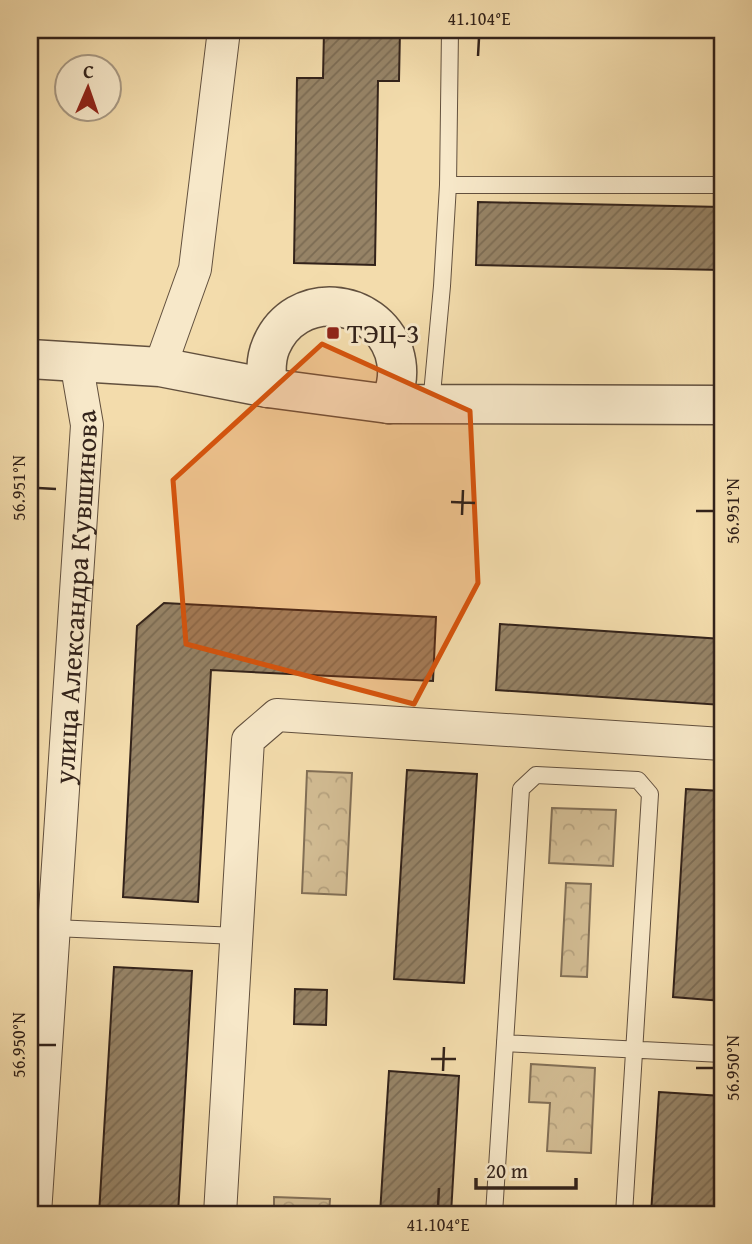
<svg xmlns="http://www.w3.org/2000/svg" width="752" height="1244" font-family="'Gentium Book Plus',serif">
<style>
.park{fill:url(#park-crowns);stroke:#826f56;stroke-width:2}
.building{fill:url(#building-hatch);stroke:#32221a;stroke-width:2}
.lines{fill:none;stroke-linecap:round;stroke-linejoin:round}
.service-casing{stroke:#62503e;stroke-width:18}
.minor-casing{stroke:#62503e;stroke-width:34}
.tertiary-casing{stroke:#62503e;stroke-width:41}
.service{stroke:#f7e8c9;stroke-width:16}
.minor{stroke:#f7e8c9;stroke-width:32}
.tertiary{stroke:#f7e8c9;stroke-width:38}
.marked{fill:#d6540d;fill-opacity:0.2;stroke:#d6540d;stroke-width:5;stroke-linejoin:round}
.ticks{fill:none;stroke:#32221a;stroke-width:2.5}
.poi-dot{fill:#8f2418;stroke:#f7e8c9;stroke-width:2.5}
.labels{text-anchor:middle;stroke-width:6;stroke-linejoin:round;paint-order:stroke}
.poi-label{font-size:28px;fill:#32221a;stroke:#f7e8c9;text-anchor:start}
.street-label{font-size:28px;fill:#32221a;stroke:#f7e8c9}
.neatline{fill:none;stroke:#32221a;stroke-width:2.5}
.ticks-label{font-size:18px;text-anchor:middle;fill:#32221a}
</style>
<defs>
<pattern id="park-crowns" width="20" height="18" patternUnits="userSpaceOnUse" patternTransform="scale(1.75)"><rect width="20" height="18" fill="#d2bc93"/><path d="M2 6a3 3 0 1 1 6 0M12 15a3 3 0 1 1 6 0" fill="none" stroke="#b5a17e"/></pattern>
<pattern id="building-hatch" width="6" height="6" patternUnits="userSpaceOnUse" patternTransform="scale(1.75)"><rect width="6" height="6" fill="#968366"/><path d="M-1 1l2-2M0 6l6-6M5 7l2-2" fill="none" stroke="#7b6b53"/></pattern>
</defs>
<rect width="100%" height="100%" fill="#f3dcac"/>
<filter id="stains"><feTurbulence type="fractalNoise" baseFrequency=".00286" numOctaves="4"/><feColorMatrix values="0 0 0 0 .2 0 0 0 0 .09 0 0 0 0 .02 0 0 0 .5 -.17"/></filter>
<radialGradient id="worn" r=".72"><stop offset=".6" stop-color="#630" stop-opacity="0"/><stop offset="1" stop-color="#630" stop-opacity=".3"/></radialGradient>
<g class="park">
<path d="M307,771L352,773L346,895L302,893Z"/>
<path d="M552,808L616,810L613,866L549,863Z"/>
<path d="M566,883L591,884L587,977L561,976Z"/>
<path d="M531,1064L595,1068L591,1153L547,1151L550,1103L529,1102Z"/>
<path d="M274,1197L330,1199L329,1214H274Z"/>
</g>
<g class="building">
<path d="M324,30H400L399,81H378L375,265L294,263L297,78H323Z"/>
<path d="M478,202L722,207V270L476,265Z"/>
<path d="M164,603L436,617L433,681L211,670L198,902L123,897L137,626Z"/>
<path d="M500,624L722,639V705L496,690Z"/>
<path d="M407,770L477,774L464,983L394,979Z"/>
<path d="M686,789L722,791V1001L673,997Z"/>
<path d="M114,967L192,971L178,1214H99Z"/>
<path d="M295,989L327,990L326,1025L294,1024Z"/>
<path d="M389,1071L459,1076L451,1214H380Z"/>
<path d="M659,1092L722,1096V1214H651Z"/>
</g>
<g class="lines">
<defs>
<g id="service">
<path d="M448,185H722"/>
<path d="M431,405L442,286L448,185L450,30"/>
<path d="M54,928L237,936"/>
<path d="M494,1214L505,1043"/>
<path d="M624,1214L650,794L638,780L536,775L521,789L505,1043L722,1054"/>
</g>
<g id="minor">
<path d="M160,367L195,269L224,30"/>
<path id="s1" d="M35,1214L87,425L76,361"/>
<path d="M220,1214L248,740L277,715L722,744"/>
</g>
<g id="tertiary">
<path d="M30,359L160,367L268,388L389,404L722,405"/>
<path d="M268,388C266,374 265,360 271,346C295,289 374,296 394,352C397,362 398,374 396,384C395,391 391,398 389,404"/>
</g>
</defs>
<use href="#service" class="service-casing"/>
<use href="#minor" class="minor-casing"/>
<use href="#tertiary" class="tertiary-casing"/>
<use href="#service" class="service"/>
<use href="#minor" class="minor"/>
<use href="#tertiary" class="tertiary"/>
</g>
<path class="marked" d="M322,344L470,411L478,583L414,704L186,644L173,480Z"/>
<path class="ticks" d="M478,56L479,38M38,488L56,489M451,502L475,503M696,511H714M462,515L463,490M38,1045H56M431,1059H456M696,1068H714M443,1071L444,1047M438,1206L439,1188"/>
<rect class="poi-dot" x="326" y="326" width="14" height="14" rx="3.5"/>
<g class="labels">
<g class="poi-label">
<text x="347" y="343">ТЭЦ-3</text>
</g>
<g class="street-label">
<text dy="10" stroke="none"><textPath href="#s1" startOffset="618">улица Александра Кувшинова</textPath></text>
</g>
</g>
<rect width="752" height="1244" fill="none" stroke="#f3dcac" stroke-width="77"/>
<g transform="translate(88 88) rotate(2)"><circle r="33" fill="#f7e8c9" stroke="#a89983" stroke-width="2"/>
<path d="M0-5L12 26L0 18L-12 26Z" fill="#8f2418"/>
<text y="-10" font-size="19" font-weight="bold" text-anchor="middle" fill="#32221a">С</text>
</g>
<path d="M476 1178v10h100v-10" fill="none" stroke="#32221a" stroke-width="3.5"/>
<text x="486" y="1178" font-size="21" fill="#32221a" stroke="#f7e8c9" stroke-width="5" paint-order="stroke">20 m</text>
<rect x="38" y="38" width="676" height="1168" class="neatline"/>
<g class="ticks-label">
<text x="479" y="25">41.104°E</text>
<text transform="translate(19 488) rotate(-90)" y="6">56.951°N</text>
<text transform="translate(733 511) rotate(-90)" y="6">56.951°N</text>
<text transform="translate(19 1045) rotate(-90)" y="6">56.950°N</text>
<text transform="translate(733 1068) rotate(-90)" y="6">56.950°N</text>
<text x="438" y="1231">41.104°E</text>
</g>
<rect width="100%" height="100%" filter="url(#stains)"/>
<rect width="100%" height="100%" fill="url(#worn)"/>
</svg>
